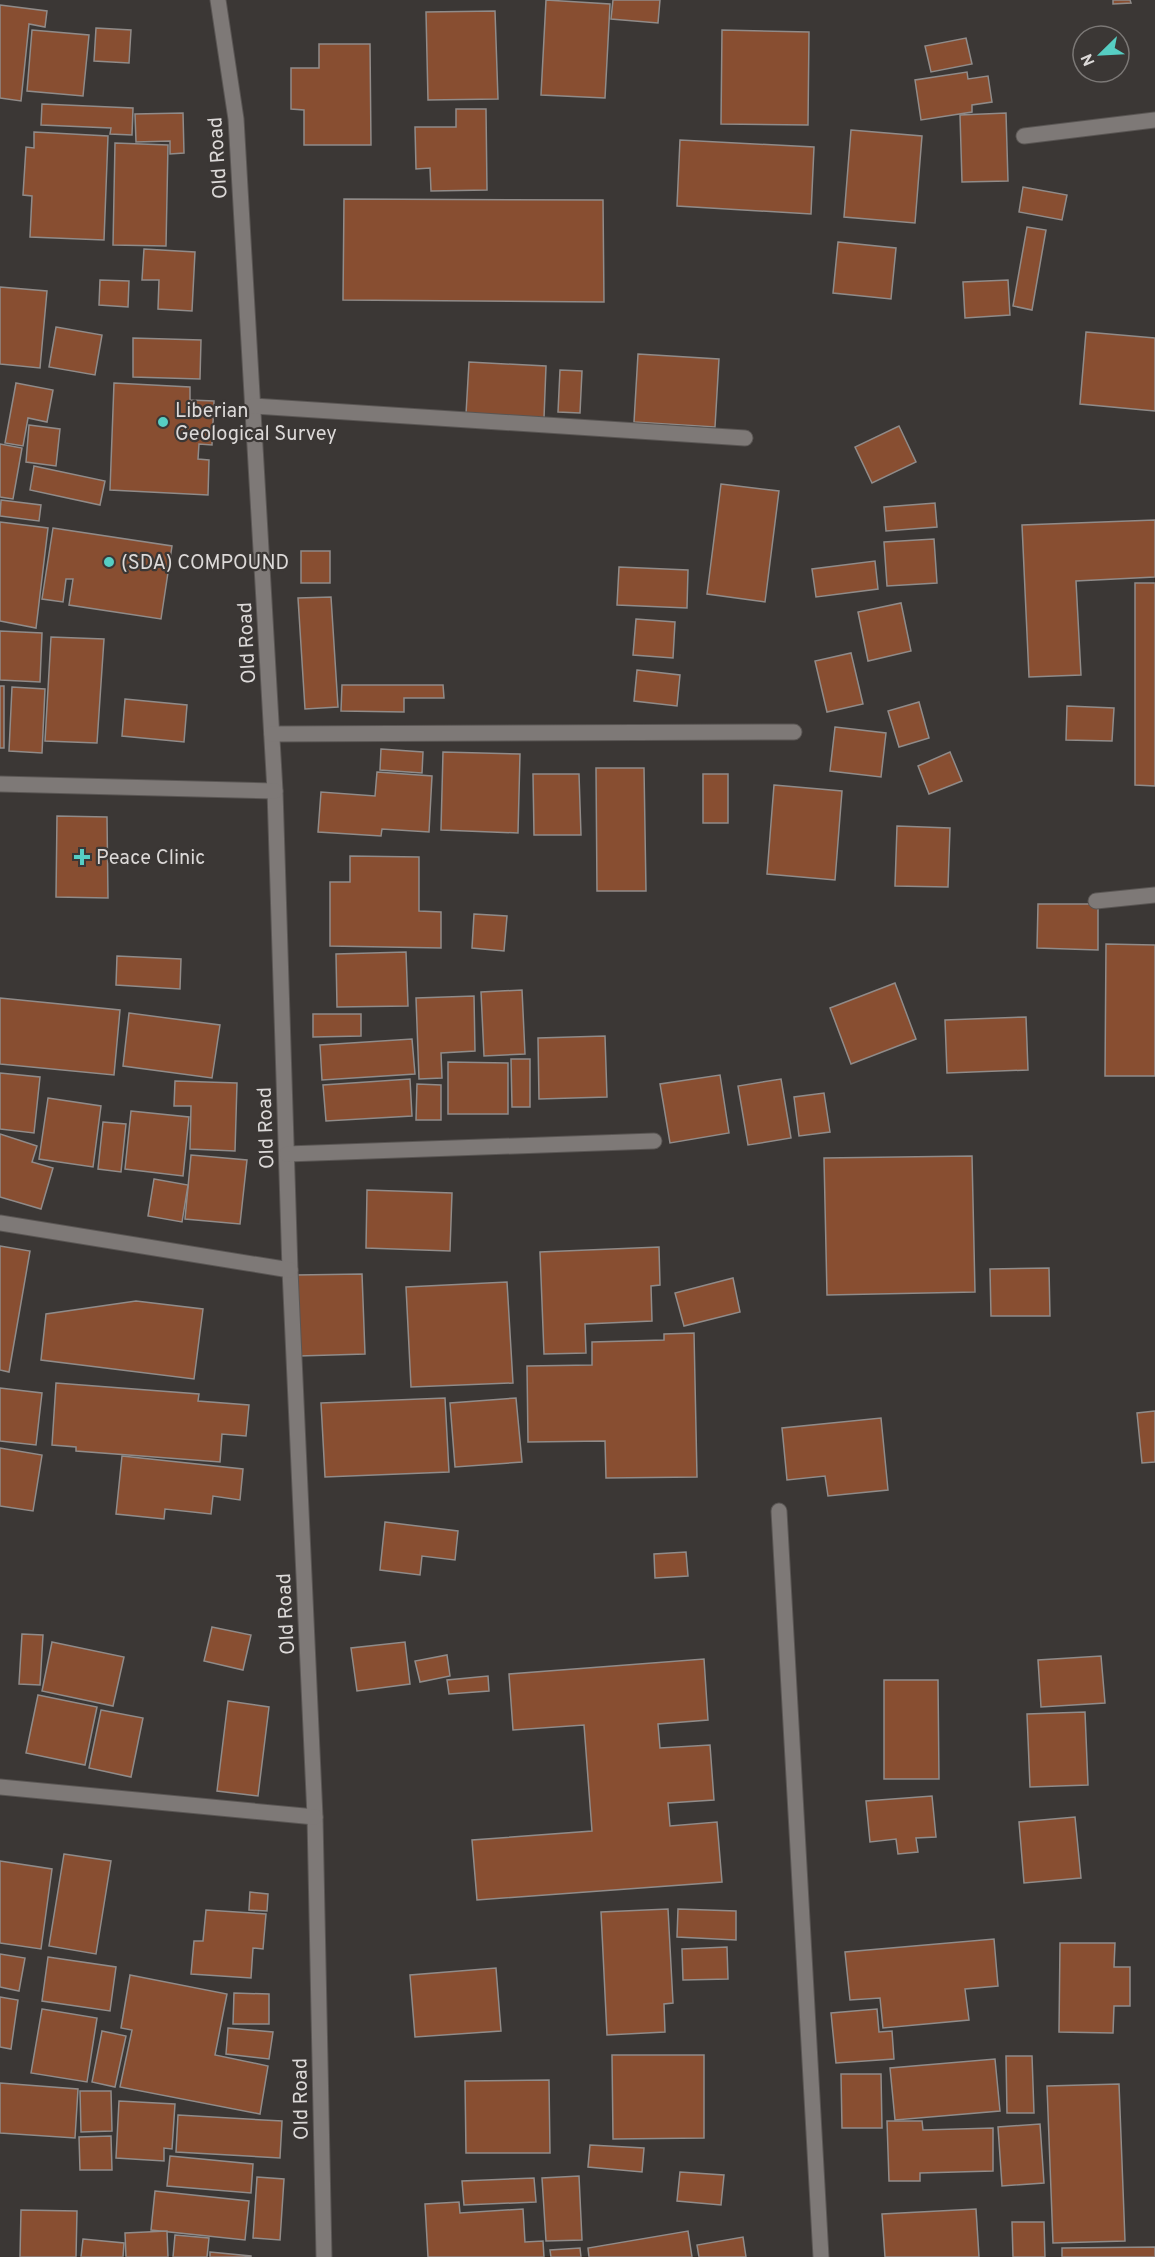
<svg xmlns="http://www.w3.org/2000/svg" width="1155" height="2257" font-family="Overpass,sans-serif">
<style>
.building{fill:#884e31;stroke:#908b89;stroke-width:1.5}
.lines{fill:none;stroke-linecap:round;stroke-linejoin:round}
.minor-casing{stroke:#5a5654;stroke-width:17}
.minor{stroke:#7e7977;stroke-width:15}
.poi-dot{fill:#56cec3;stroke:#3b3735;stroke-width:2}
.labels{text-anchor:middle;stroke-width:4.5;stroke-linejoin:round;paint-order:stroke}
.street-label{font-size:20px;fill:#dcd9d8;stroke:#3b3735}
.poi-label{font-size:20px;fill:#dcd9d8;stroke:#3b3735;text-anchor:start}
</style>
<rect width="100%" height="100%" fill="#3b3735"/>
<g class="building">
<path d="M546,0L610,4L605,98L541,95Z"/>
<path d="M613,0H660L658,23L611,19Z"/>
<path d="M1113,0H1130L1131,3L1113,4Z"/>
<path d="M0,5L47,11L45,27L29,24L21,101L0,98Z"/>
<path d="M495,11L498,99L428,100L426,12Z"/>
<path d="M96,28L131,30L129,63L94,61Z"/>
<path d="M32,30L89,35L83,96L27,91Z"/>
<path d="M722,30L809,32L808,125L721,124Z"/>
<path d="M966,38L972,64L931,72L925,46Z"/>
<path d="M319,44H370L371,145H304V110L291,109V68H319Z"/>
<path d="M967,72L968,79L988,76L992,102L972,105V112L921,120L915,80Z"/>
<path d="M42,104L133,108L132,135L110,134L111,128L41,125Z"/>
<path d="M456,109H486L487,190L431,191L430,168L416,169L415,127H456Z"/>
<path d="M183,113L184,153L170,154V141L136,142L135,114Z"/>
<path d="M1006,113L1008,181L962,182L960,115Z"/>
<path d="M851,130L922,136L915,223L844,217Z"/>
<path d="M34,132L108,136L104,240L30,237L32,196L23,195L26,147L34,148Z"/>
<path d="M680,140L814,147L811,214L677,206Z"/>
<path d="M115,143L168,145L166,246L113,245Z"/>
<path d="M1023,187L1067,195L1062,220L1019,212Z"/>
<path d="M344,199L603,200L604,302L343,300Z"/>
<path d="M1027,227L1046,230L1032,310L1013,306Z"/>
<path d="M838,242L896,248L891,299L833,293Z"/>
<path d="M144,249L195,252L192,311L158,309L159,280H142Z"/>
<path d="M100,280L129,281L128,307L99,305Z"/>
<path d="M1008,280L1010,315L965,318L963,282Z"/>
<path d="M0,287L47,291L40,368L0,364Z"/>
<path d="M56,327L102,335L95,375L49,367Z"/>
<path d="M1086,332L1155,338V411L1080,404Z"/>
<path d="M133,338L201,340L200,379L133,377Z"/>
<path d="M638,354L719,359L715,427L634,422Z"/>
<path d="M469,362L546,366L544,418L466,414Z"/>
<path d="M560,370L582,371L580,413L558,412Z"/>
<path d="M16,383L53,390L47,422L28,418L23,446L5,443Z"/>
<path d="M114,383L190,387V400L214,401L212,445L199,444L198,459L209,460L208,495L110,490Z"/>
<path d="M29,425L60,429L56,466L26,462Z"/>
<path d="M899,426L916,462L872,483L855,447Z"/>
<path d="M0,444L22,448L13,499L0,497Z"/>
<path d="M34,466L105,481L100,505L30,490Z"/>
<path d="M721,484L779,491L765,602L707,594Z"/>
<path d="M1,500L41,505L39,521L0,516Z"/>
<path d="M935,503L937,527L886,531L884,507Z"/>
<path d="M1155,520V577L1076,581L1081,675L1029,677L1022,525Z"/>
<path d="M0,522L48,528L36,628L0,621Z"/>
<path d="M53,528L172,546L161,619L69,605L73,579H66L63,602L42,599Z"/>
<path d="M934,539L937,583L887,586L884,542Z"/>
<rect x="301" y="551" width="29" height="32"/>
<path d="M875,561L878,589L816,597L812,569Z"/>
<path d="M619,567L688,570L687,608L617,605Z"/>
<path d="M1135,583H1155V786L1135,785Z"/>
<path d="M331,597L338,707L305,709L298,598Z"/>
<path d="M901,603L911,651L868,661L858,612Z"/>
<path d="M636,619L675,622L673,658L633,655Z"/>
<path d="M0,631L42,633L40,682L0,680Z"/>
<path d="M51,637L104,639L97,743L45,741Z"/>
<path d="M851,653L863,704L827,712L815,661Z"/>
<path d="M637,670L680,675L677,706L634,701Z"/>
<path d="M342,685H443L444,698H404V712L341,711Z"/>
<rect x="0" y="686" width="4" height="62"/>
<path d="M12,687L45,689L42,753L9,751Z"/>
<path d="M125,699L187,705L184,742L122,736Z"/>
<path d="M919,702L929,738L899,747L888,711Z"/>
<path d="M1067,706L1114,708L1112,741L1066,740Z"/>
<path d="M835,727L886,733L881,777L830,771Z"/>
<path d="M381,749L423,752L422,773L380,770Z"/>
<path d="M443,752L520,754L518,833L441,830Z"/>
<path d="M950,752L962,781L929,794L918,766Z"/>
<path d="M596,768H644L646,891H597Z"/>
<path d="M377,772L432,776L429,832L382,829L381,836L318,832L321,792L375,796Z"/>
<path d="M533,774H579L581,835H534Z"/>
<rect x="703" y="774" width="25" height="49"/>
<path d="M774,785L842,791L835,880L767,874Z"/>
<path d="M57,816L107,817L108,898L56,897Z"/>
<path d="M897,826L950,828L948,887L895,886Z"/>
<path d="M350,856L419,857V911L441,912V948L330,946V882H350Z"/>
<path d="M1038,904H1098V950L1037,948Z"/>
<path d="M474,914L507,916L504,951L472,948Z"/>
<path d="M1106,944L1155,945V1076H1105Z"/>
<path d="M406,952L408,1006L337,1007L336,954Z"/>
<path d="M117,956L181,959L180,989L116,985Z"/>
<path d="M895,983L916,1039L851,1064L830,1008Z"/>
<path d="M522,990L525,1054L484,1056L481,992Z"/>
<path d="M474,996L475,1051L441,1053L442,1078L419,1079L416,998Z"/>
<path d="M0,998L120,1010L114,1075L0,1064Z"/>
<path d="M129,1013L220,1025L212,1078L123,1066Z"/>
<path d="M313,1014H361V1036L313,1037Z"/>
<path d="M1026,1017L1028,1070L947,1073L945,1020Z"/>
<path d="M605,1036L607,1097L539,1099L538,1038Z"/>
<path d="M412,1039L415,1074L322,1080L320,1045Z"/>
<path d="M511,1059H530V1107H512Z"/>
<path d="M448,1062L508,1063V1114H448Z"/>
<path d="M0,1073L40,1077L34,1133L0,1129Z"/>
<path d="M720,1075L729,1133L670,1143L660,1084Z"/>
<path d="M410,1079L412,1116L326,1121L323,1085Z"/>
<path d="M781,1079L791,1138L748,1145L738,1086Z"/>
<path d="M175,1081L237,1083L235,1151L190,1149L191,1106H174Z"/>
<path d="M417,1084L441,1085V1120H416Z"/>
<path d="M824,1093L830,1132L799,1136L794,1097Z"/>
<path d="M48,1098L101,1106L93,1167L39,1159Z"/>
<path d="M131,1111L189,1117L183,1176L125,1169Z"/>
<path d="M103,1122L126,1124L121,1172L98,1169Z"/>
<path d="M0,1134L37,1146L32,1162L53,1168L41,1209L0,1197Z"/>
<path d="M191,1155L247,1160L240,1224L185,1219Z"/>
<path d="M972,1156L975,1292L827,1295L824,1158Z"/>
<path d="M154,1179L188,1185L182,1222L148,1216Z"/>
<path d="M367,1190L452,1193L450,1251L366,1248Z"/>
<path d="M0,1246L30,1251L9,1372L0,1370Z"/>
<path d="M659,1247L660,1285L651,1286L652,1321L585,1324L586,1353L544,1354L540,1252Z"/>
<path d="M1049,1268L1050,1316H991L990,1269Z"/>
<path d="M362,1274L365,1354L299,1356L296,1275Z"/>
<path d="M733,1278L740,1312L684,1326L675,1293Z"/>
<path d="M507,1282L513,1383L411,1387L406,1287Z"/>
<path d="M136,1301L203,1309L194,1379L41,1360L46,1314Z"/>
<path d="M694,1333L697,1477L606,1478L605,1441L528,1442L527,1366L592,1365V1342L664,1340V1334Z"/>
<path d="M56,1383L199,1394L198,1401L249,1405L246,1436L222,1434L220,1462L76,1451V1447L52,1445Z"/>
<path d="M0,1388L42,1393L36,1445L0,1441Z"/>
<path d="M445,1398L449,1472L325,1477L321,1403Z"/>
<path d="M516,1398L522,1462L455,1467L450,1403Z"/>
<path d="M1155,1411V1462L1142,1463L1137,1413Z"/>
<path d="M881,1418L888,1490L828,1496L825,1476L787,1480L782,1428Z"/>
<path d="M0,1448L42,1455L33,1511L0,1506Z"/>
<path d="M122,1456L243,1469L240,1500L213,1496L211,1514L165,1509L164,1519L116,1514Z"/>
<path d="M385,1522L458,1531L455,1560L422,1556L420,1575L380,1570Z"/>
<path d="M686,1552L688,1576L655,1578L654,1554Z"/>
<path d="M212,1627L251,1635L243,1670L204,1661Z"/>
<path d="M22,1634L43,1635L40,1685L19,1684Z"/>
<path d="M52,1642L124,1657L113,1706L42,1691Z"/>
<path d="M405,1642L410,1684L357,1691L351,1648Z"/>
<path d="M447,1655L450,1676L420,1682L415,1661Z"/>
<path d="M1101,1656L1105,1703L1041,1707L1038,1660Z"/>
<path d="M704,1659L708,1720L658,1724L660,1748L710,1745L714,1800L668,1803L670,1826L717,1822L722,1882L477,1900L472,1840L592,1831L584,1725L513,1730L509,1674Z"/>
<path d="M488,1676L489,1691L449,1694L447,1680Z"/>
<path d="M884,1680H938L939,1779H884Z"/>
<path d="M38,1695L97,1707L85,1765L26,1753Z"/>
<path d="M228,1701L269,1707L258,1796L217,1791Z"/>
<path d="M101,1710L143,1718L131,1777L89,1768Z"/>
<path d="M1085,1712L1088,1785L1030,1787L1027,1714Z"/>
<path d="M932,1796L936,1837L916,1838L918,1852L898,1854L896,1839L870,1842L866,1801Z"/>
<path d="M1075,1817L1081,1878L1024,1883L1019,1822Z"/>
<path d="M64,1854L111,1861L96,1954L49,1946Z"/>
<path d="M0,1861L52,1869L41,1949L0,1943Z"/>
<path d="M250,1892L268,1894L267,1911L249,1910Z"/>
<path d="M668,1909L673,2003L664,2004L665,2032L607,2035L601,1912Z"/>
<path d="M678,1909L736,1911V1940L677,1937Z"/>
<path d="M206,1910L266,1914L263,1949L253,1948L251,1978L191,1974L194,1941H203Z"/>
<path d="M994,1939L998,1986L965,1989L969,2020L883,2028L880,1998L850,2000L845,1952Z"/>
<path d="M1060,1943H1115L1114,1967H1130V2006H1114L1113,2033L1059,2032Z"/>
<path d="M727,1947L728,1979L683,1980L682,1949Z"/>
<path d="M0,1954L25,1958L19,1991L0,1987Z"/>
<path d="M48,1957L116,1967L110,2011L42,2001Z"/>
<path d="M496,1968L501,2031L415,2037L410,1975Z"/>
<path d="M130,1975L227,1994L215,2055L268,2066L260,2114L120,2087L132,2030L121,2028Z"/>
<path d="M234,1993L269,1994V2024H233Z"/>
<path d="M0,1997L18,2000L11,2049L0,2047Z"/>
<path d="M42,2009L97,2018L87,2082L31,2073Z"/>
<path d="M877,2009L879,2032L892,2031L894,2059L836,2063L831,2013Z"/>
<path d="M228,2028L273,2032L269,2059L226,2054Z"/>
<path d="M102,2031L126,2036L115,2087L92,2082Z"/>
<path d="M612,2055H704V2138L613,2139Z"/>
<path d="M1006,2056H1032L1034,2113H1007Z"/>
<path d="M995,2059L1000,2111L895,2120L890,2068Z"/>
<path d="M841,2074H881L882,2128H842Z"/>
<path d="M549,2080L550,2153H466L465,2081Z"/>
<path d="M0,2083L78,2089L75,2138L0,2133Z"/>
<path d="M1119,2084L1125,2241L1053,2243L1047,2086Z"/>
<path d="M80,2091H111L112,2131L81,2132Z"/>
<path d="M119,2101L175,2104L172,2149L164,2148V2161L116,2158Z"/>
<path d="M178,2115L282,2121L280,2158L176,2152Z"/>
<path d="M887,2121H922L923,2130L993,2128V2171L920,2173V2181H889Z"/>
<path d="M1040,2124L1044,2183L1002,2186L998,2127Z"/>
<path d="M111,2136L112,2170H80L79,2137Z"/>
<path d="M590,2145L644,2148L642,2172L588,2167Z"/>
<path d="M170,2156L253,2164L251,2193L167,2186Z"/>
<path d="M680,2172L724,2175L721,2205L677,2201Z"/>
<path d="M579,2176L582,2240L546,2241L542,2178Z"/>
<path d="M257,2177L284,2179L280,2240L253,2238Z"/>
<path d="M534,2178L536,2202L464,2205L462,2181Z"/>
<path d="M155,2191L249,2201L245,2240L151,2230Z"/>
<path d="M459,2202L460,2213L523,2209L525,2242L543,2241L544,2257H428L425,2204Z"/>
<path d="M976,2209L979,2257H885L882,2214Z"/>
<path d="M21,2210L77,2211L76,2257H20Z"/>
<path d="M1012,2222H1044L1045,2257H1013Z"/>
<path d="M167,2231L168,2257H126L125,2233Z"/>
<path d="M688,2231L692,2257H589L588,2248Z"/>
<path d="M175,2235L209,2238L207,2257H173Z"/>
<path d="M743,2237L746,2257H699L697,2245Z"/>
<path d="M83,2239L124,2243L123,2257H81Z"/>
<path d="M1155,2247V2257H1062V2248Z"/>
<path d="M580,2248L581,2257H551L550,2250Z"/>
<path d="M210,2252L251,2256V2257H210Z"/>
</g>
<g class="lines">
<defs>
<g id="minor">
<path d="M218,0L236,119L275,791L290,1270L315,1817L324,2257"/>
<path d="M1024,136L1155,120"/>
<path d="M253,406L745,438"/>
<path d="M272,734L794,732"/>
<path d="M0,784L275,791"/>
<path d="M1096,901L1155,895"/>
<path d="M287,1154L654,1141"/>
<path d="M0,1223L290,1270"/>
<path d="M779,1511L821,2257"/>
<path d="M0,1787L315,1817"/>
</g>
</defs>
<use href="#minor" class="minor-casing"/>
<use href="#minor" class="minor"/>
</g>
<g class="poi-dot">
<circle cx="163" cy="422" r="6"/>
<circle cx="109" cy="562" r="6"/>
<path d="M79 848h6v6h6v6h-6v6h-6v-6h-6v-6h6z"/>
</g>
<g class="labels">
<g class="street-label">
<text transform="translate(217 158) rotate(-94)" y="7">Old Road</text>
<text transform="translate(246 643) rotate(-93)" y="7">Old Road</text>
<text transform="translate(265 1128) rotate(-92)" y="7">Old Road</text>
<text transform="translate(285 1614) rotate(-93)" y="7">Old Road</text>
<text transform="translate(300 2099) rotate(-91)" y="7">Old Road</text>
</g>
<g class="poi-label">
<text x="175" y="417">Liberian<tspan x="175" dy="23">Geological Survey</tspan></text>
<text x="121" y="569">(SDA) COMPOUND</text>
<text x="96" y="864">Peace Clinic</text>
</g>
</g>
<g transform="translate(1101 54) rotate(246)"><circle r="28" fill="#3b3735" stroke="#7b7876" stroke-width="1.5"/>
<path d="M0-4.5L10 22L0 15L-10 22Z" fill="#56cec3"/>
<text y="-9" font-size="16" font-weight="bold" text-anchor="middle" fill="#dcd9d8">N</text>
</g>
</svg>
